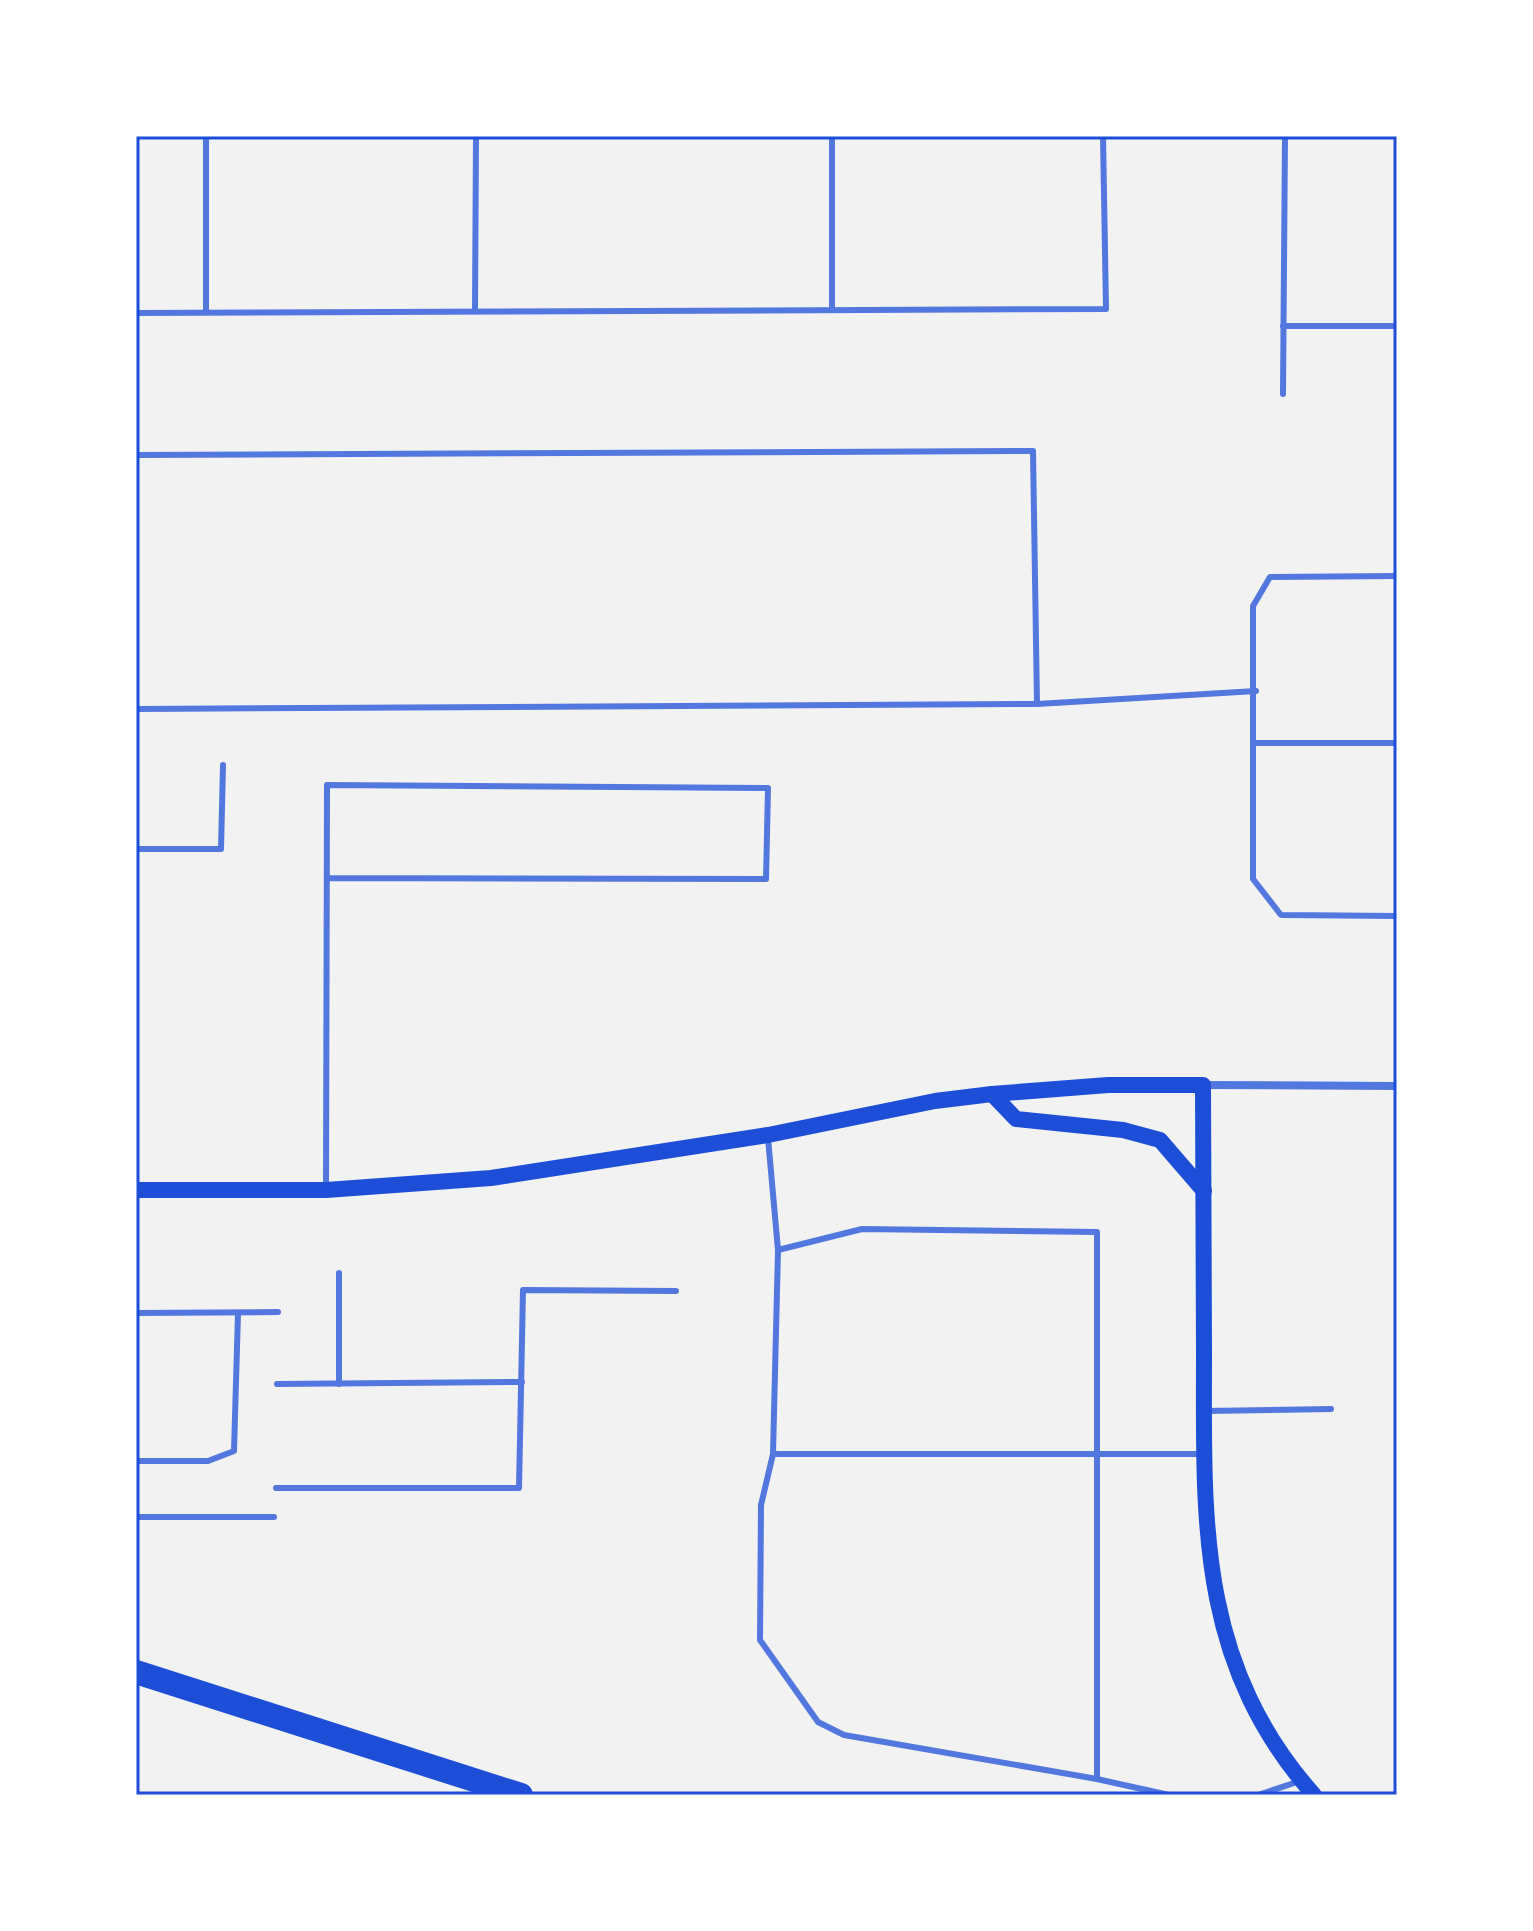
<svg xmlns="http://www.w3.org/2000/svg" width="1533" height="1931" font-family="'Fira Sans',sans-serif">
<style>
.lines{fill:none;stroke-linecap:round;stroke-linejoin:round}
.service{stroke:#5277de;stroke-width:6}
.minor{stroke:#5277de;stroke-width:8}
.secondary{stroke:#1d4ed8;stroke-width:16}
.motorway{stroke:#1d4ed8;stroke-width:24}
.neatline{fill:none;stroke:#1d4ed8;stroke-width:3}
</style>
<rect width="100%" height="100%" fill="#f2f2f2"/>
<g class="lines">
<g class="service">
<path d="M832,136V310"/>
<path d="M475,311L476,136"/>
<path d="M206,312V136"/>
<path d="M136,313L1106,309L1103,136"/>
<path d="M1283,326H1397"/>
<path d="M1283,394L1285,136"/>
<path d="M136,455L1033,451L1037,704"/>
<path d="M1397,576L1270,577L1253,606V879L1281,915L1397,916"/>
<path d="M136,709L1037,704L1256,691"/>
<path d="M1253,743H1397"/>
<path d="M136,849H221L223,765"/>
<path d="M768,1138L778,1250"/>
<path d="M326,1190L327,785L768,788L766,879L327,878"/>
<path d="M862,1229L1097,1232V1779L844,1735L818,1722L760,1640L761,1505L773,1454L778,1250Z"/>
<path d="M339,1273V1384"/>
<path d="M136,1313L278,1312"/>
<path d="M277,1384L522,1382"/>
<path d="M1204,1411L1331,1409"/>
<path d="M773,1454H1202"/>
<path d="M136,1461H208L234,1451L238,1313"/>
<path d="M276,1488H519L523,1290L676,1291"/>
<path d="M136,1517H274"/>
<path d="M1097,1779L1169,1795"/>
<path d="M1258,1795L1300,1781"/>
</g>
<path class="minor" d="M1203,1085L1397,1086"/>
<g class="secondary">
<path d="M992,1094L1016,1119L1123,1130L1160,1140L1204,1191"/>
<path d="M136,1190H326L491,1178L768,1135L935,1101L992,1094L1108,1085H1203C1204,1175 1204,1264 1204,1353C1204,1518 1196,1662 1314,1795"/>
</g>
<path class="motorway" d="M136,1672L521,1795"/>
</g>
<rect width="1533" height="1931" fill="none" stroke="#ffffff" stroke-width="276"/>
<rect x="138" y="138" width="1257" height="1655" class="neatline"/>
</svg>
